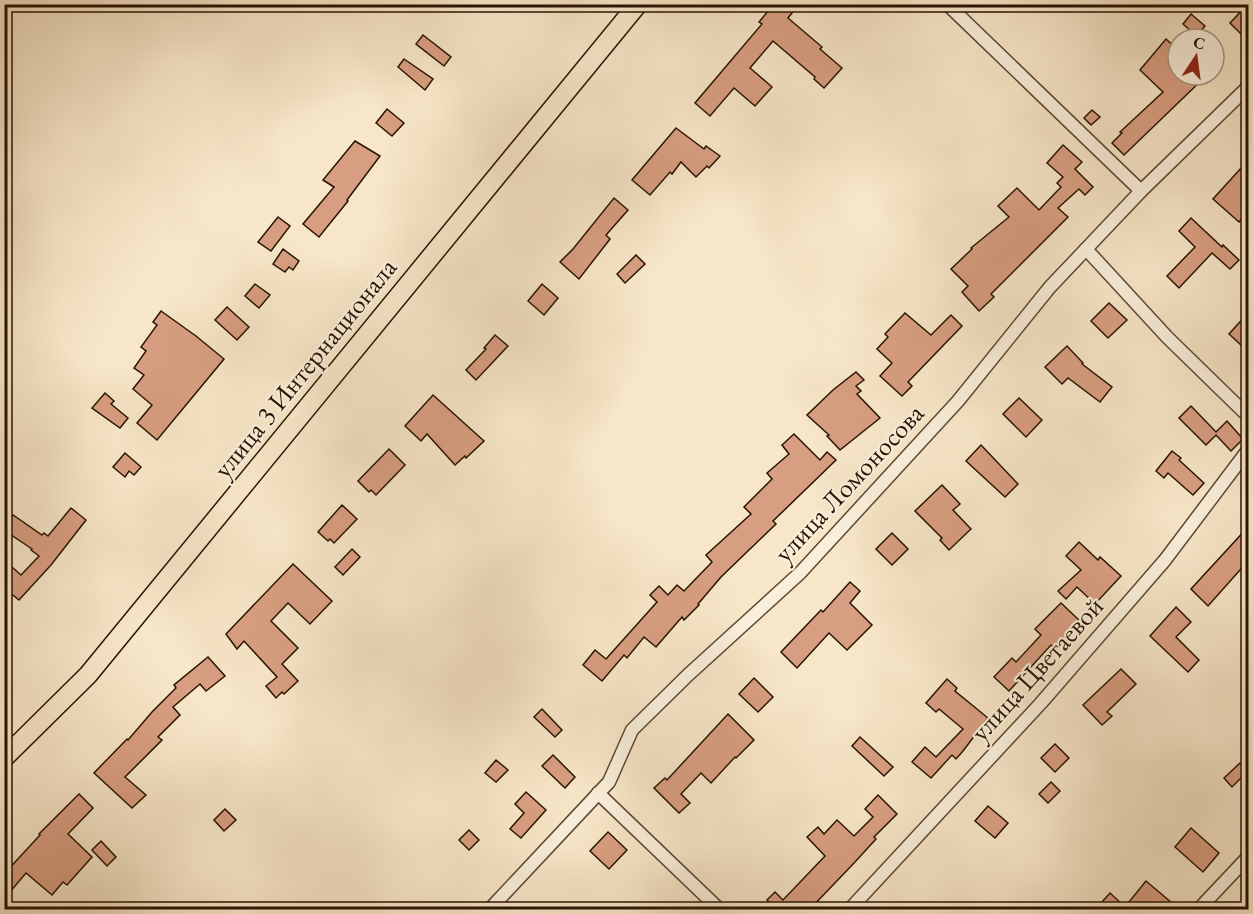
<svg xmlns="http://www.w3.org/2000/svg" width="1253" height="914" font-family="'EB Garamond',serif">
<style>
.building{fill:#d89e81;stroke:#281300;stroke-width:1.5}
.lines{fill:none;stroke-linecap:round;stroke-linejoin:round}
.minor-casing{stroke:#5c4832;stroke-width:15}
.primary-casing{stroke:#281300;stroke-width:21}
.minor{stroke:#faefdb;stroke-width:12}
.primary{stroke:#f7e6c8;stroke-width:18}
.labels{text-anchor:middle;stroke-width:4.5;stroke-linejoin:round;paint-order:stroke}
.street-label{font-size:27px;fill:#281300;stroke:#faefdb}
</style>
<rect width="100%" height="100%" fill="#f7e6c8"/>
<filter id="stains"><feTurbulence type="fractalNoise" baseFrequency=".00333" numOctaves="4"/><feColorMatrix values="0 0 0 0 .2 0 0 0 0 .09 0 0 0 0 .02 0 0 0 .5 -.17"/></filter>
<radialGradient id="worn" r=".72"><stop offset=".6" stop-color="#630" stop-opacity="0"/><stop offset="1" stop-color="#630" stop-opacity=".3"/></radialGradient>
<g class="building">
<path d="M774,4H799L788,18L822,47L820,49L842,68L824,88L814,79L815,77L773,41L750,68L772,87L755,106L734,88L710,116L695,103L762,24L759,22Z"/>
<path d="M1248,4V30L1243,36L1230,23Z"/>
<path d="M1191,14L1205,26L1196,36L1183,24Z"/>
<path d="M423,35L451,57L444,66L416,44Z"/>
<path d="M1166,39L1178,50V75H1207L1124,155L1112,143L1122,133L1120,132L1163,92L1140,70Z"/>
<path d="M404,59L433,79L425,90L398,67Z"/>
<path d="M387,109L404,123L392,136L376,123Z"/>
<path d="M1092,110L1100,117L1091,125L1084,118Z"/>
<path d="M676,128L704,149L706,146L720,156L709,168L707,166L696,177L681,162L672,174L670,172L650,195L632,180Z"/>
<path d="M355,141L380,156L347,200L348,201L319,237L303,224L334,187L323,180Z"/>
<path d="M1063,145L1082,162L1075,169L1093,187L1085,195L1079,189L1058,208L1068,217L991,294L994,297L979,311L962,292L968,286L951,269L972,249L971,248L1009,217L998,206L1017,188L1039,210L1061,187L1057,183L1063,177L1047,163Z"/>
<path d="M1242,167L1248,173V211L1239,222L1213,199Z"/>
<path d="M614,198L628,210L606,235L610,239L579,279L560,262L573,249Z"/>
<path d="M278,217L290,226L271,251L258,242Z"/>
<path d="M1191,218L1222,247L1223,245L1239,260L1230,269L1212,253L1179,288L1167,276L1195,247L1179,231Z"/>
<path d="M283,249L299,261L293,270L289,267L285,272L273,264Z"/>
<path d="M636,255L645,264L625,283L617,274Z"/>
<path d="M255,284L270,295L259,308L245,296Z"/>
<path d="M542,284L558,298L544,315L528,301Z"/>
<path d="M1109,303L1127,320L1108,338L1091,321Z"/>
<path d="M227,307L249,327L237,340L215,320Z"/>
<path d="M161,311L196,336L224,359L157,440L137,423L152,405L133,389L144,375L134,368L146,351L141,347L157,325L153,322Z"/>
<path d="M905,313L931,335L951,315L962,326L908,382L912,386L902,396L880,376L892,363L877,349L888,337L885,334Z"/>
<path d="M1248,313V340L1242,346L1229,334Z"/>
<path d="M495,335L508,346L476,380L466,370L486,349L484,348Z"/>
<path d="M1067,346L1083,363L1082,364L1112,387L1100,402L1068,378L1062,384L1045,367Z"/>
<path d="M856,372L864,380L856,386L861,391L857,394L880,418L840,450L827,436L829,435L807,415L833,390Z"/>
<path d="M105,393L114,401L111,404L128,418L120,428L92,408Z"/>
<path d="M433,395L484,441L466,458L465,456L455,465L427,434L421,441L405,426Z"/>
<path d="M1019,398L1042,420L1026,437L1003,414Z"/>
<path d="M1191,406L1216,432L1227,421L1243,439L1231,451L1216,435L1206,445L1179,418Z"/>
<path d="M794,434L820,460L827,452L836,460L773,521L776,524L721,577L698,604L699,605L684,620L682,617L656,647L644,637L627,658L624,655L602,681L583,665L595,650L606,659L657,602L650,595L659,586L668,595L677,585L684,591L712,562L706,555L751,514L744,507L772,479L767,473L789,454L782,445Z"/>
<path d="M981,445L1018,484L1005,497L966,461Z"/>
<path d="M389,449L405,465L376,495L371,490L369,492L358,481Z"/>
<path d="M1172,451L1181,458L1179,460L1204,483L1193,495L1168,473L1164,478L1156,471Z"/>
<path d="M125,453L141,467L134,475L129,471L125,477L113,467Z"/>
<path d="M942,485L960,504L953,510L971,529L949,550L940,540L942,538L915,511Z"/>
<path d="M342,505L357,519L334,543L330,539L328,541L318,532Z"/>
<path d="M71,508L86,520L51,565L19,600L4,588V576L12,567L21,575L39,556L31,550L32,549L4,530V527L13,515L42,535L44,533L48,536Z"/>
<path d="M1248,527V561L1208,606L1191,589Z"/>
<path d="M892,533L908,549L892,565L876,549Z"/>
<path d="M1079,542L1098,560L1100,557L1121,576L1095,604L1077,587L1066,599L1058,591L1081,570L1066,556Z"/>
<path d="M352,549L360,557L343,575L335,567Z"/>
<path d="M293,564L332,601L310,624L288,603L271,621L298,648L282,664L298,681L284,694L282,692L276,698L266,686L277,677L244,641L237,649L226,634Z"/>
<path d="M850,582L860,591L850,603L872,625L847,650L829,633L797,668L781,652L821,610L823,612Z"/>
<path d="M1061,603L1081,622L1054,648L1051,645L1009,691L994,677L1012,658L1016,662L1041,635L1035,629Z"/>
<path d="M1176,607L1191,622L1176,637L1199,660L1188,672L1150,636Z"/>
<path d="M208,657L225,676L206,691L200,684L173,707L180,715L158,737L162,740L125,777L146,795L132,808L94,773L127,739L128,740L152,712L176,688L174,685Z"/>
<path d="M1121,669L1136,684L1107,712L1112,716L1102,725L1083,705Z"/>
<path d="M754,678L773,697L758,712L739,694Z"/>
<path d="M947,679L957,688L955,691L988,718L963,751L956,759L952,755L931,778L912,762L925,747L936,757L963,729L939,709L936,712L926,703Z"/>
<path d="M542,709L562,730L555,737L534,717Z"/>
<path d="M728,714L754,740L736,758L735,757L711,783L701,773L681,794L690,803L679,813L654,788L665,778L667,780Z"/>
<path d="M860,737L893,767L884,776L852,746Z"/>
<path d="M1055,744L1069,758L1055,772L1041,758Z"/>
<path d="M553,755L575,777L565,788L542,766Z"/>
<path d="M496,760L508,770L496,782L485,773Z"/>
<path d="M1240,763L1248,771L1232,787L1224,778Z"/>
<path d="M1051,782L1060,791L1048,803L1039,794Z"/>
<path d="M526,792L546,810L521,838L510,829L524,813L515,804Z"/>
<path d="M79,794L93,808L68,834L92,857L67,885L63,882L52,895L26,873L4,899V874L40,835L39,834Z"/>
<path d="M878,795L897,814L874,837L876,839L855,862L810,909H773L775,908L767,900L775,892L783,900L825,856L807,837L818,827L824,834L837,820L854,836L873,817L865,809Z"/>
<path d="M988,806L1008,823L995,838L975,821Z"/>
<path d="M225,809L236,820L224,831L214,820Z"/>
<path d="M1191,828L1219,853L1203,872L1175,847Z"/>
<path d="M469,830L479,840L469,850L459,840Z"/>
<path d="M608,832L627,850L609,869L590,851Z"/>
<path d="M101,841L116,857L107,866L92,850Z"/>
<path d="M1146,881L1172,903L1166,909H1098L1103,904L1101,903L1110,893L1125,907Z"/>
</g>
<g class="lines">
<defs>
<g id="minor">
<path d="M947,4L1141,191"/>
<path d="M1086,249L1167,337L1248,416"/>
<path d="M598,793L720,910"/>
<path d="M489,910L609,782L632,730L688,675L800,573L958,401L1050,287L1141,191L1248,87"/>
<path d="M849,910L1041,703L1165,560L1248,450"/>
<path d="M1198,910L1248,857"/>
</g>
<path id="primary" d="M4,758L88,675L638,4"/>
</defs>
<use href="#minor" class="minor-casing"/>
<use href="#primary" class="primary-casing"/>
<use href="#minor" class="minor"/>
<use href="#primary" class="primary"/>
</g>
<g class="labels">
<g class="street-label">
<text transform="translate(305 368) rotate(-51)" y="9">улица 3 Интернационала</text>
<text transform="translate(849 483) rotate(-47)" y="9">улица Ломоносова</text>
<text transform="translate(1037 669) rotate(-48)" y="9">улица Цветаевой</text>
</g>
</g>
<rect width="1253" height="914" fill="none" stroke="#f7e6c8" stroke-width="24"/>
<rect x="6" y="6" width="1241" height="902" fill="none" stroke="#281300" stroke-width="3"/>
<rect x="12" y="12" width="1229" height="890" fill="none" stroke="#281300" stroke-width="1.5"/>
<g transform="translate(1196 57) rotate(13)"><circle r="28" fill="#faefdb" stroke="#a69783" stroke-width="1.5"/>
<path d="M0-4.5L10 22L0 15L-10 22Z" fill="#8f2418"/>
<text y="-9" font-size="16" font-weight="bold" text-anchor="middle" fill="#281300">С</text>
</g>
<rect width="100%" height="100%" filter="url(#stains)"/>
<rect width="100%" height="100%" fill="url(#worn)"/>
</svg>
